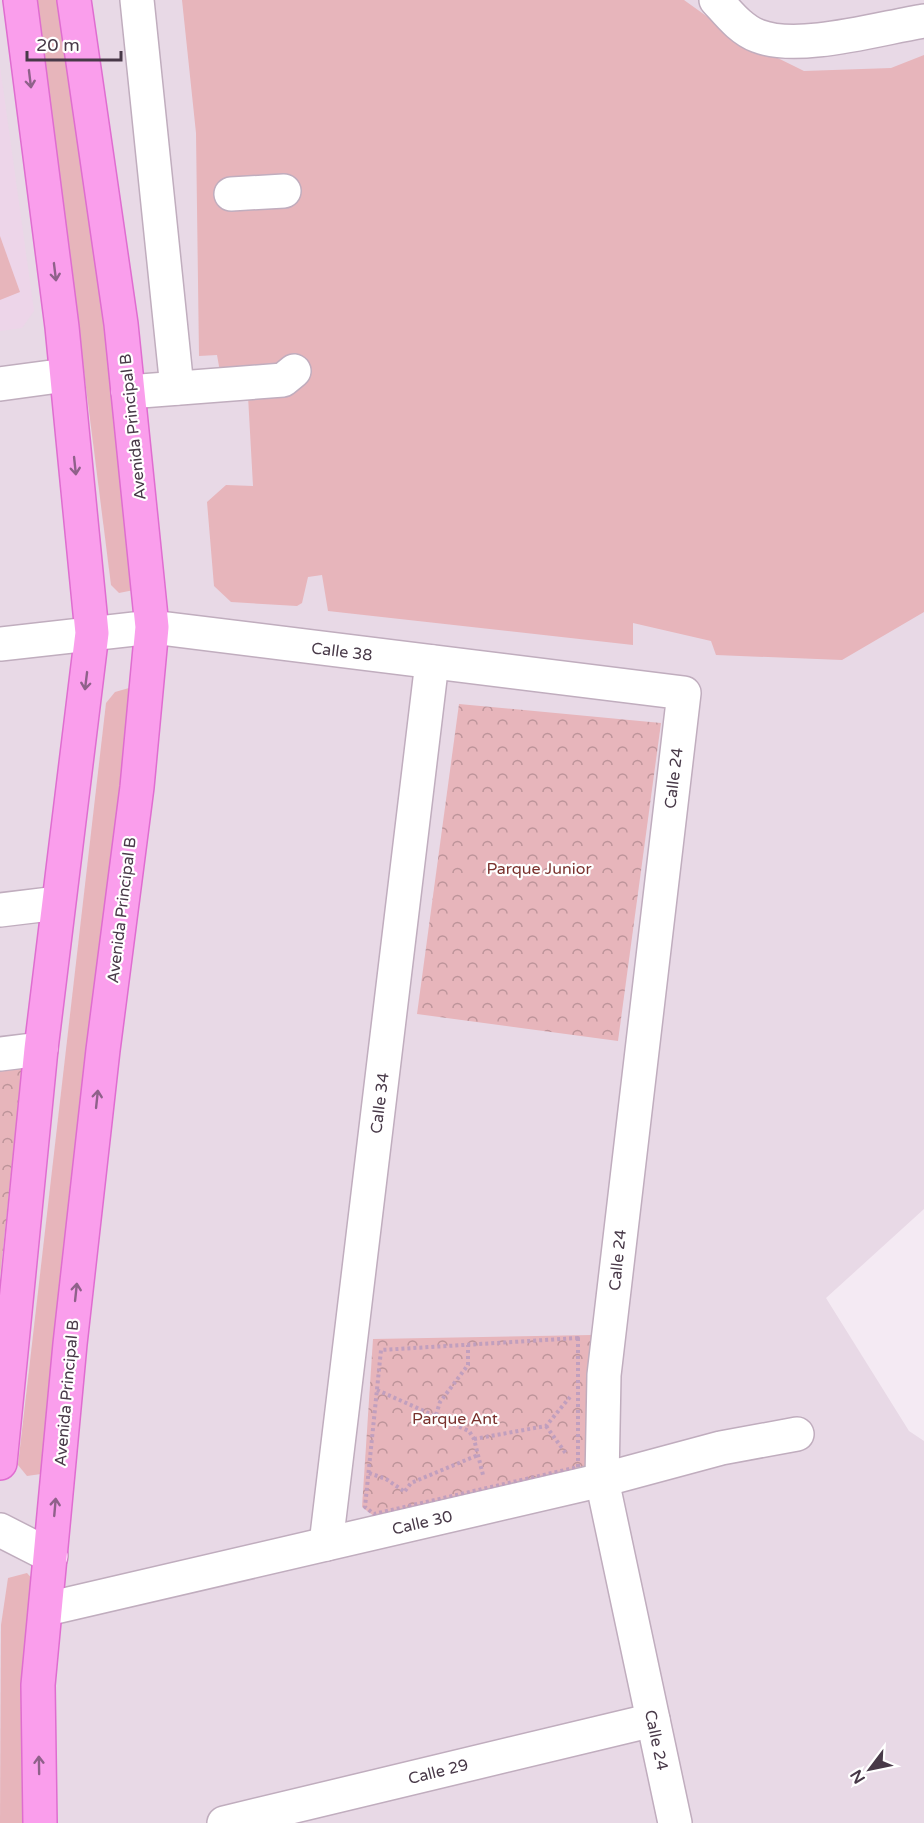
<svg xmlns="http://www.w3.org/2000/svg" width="924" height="1823" font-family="'Varela Round',sans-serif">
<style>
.residential{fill:#e8d9e6}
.education{fill:#edd5e9}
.green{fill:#e7b5bb}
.park{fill:url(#park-crowns)}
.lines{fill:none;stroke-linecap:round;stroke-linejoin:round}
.minor-casing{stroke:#c0adbe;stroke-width:36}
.major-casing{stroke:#df6dd0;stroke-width:36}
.path{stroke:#c19fbe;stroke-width:4;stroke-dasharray:3 3;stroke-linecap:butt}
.minor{stroke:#fff;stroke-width:33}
.major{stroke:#fa9eec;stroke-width:33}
.oneway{stroke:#8f618a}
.labels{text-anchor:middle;stroke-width:4.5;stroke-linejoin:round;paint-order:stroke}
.street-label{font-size:16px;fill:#483948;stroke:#fff}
.park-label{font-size:16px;fill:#79312d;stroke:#fff}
</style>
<defs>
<pattern id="park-crowns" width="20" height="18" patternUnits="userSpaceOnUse" patternTransform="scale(1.5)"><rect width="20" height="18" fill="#e7b5bb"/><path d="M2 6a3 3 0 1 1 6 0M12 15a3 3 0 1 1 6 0" fill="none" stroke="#bd949a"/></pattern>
</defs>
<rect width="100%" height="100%" fill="#f4eaf3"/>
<path class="residential" d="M0,0H924V1209L826,1298L909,1431L924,1441V1823H0Z"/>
<path class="education" d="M0,66L34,311L22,328L0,331Z"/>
<g class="green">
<path d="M37,0H69L134,590L119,593L111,585Z"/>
<path d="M182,0H684L737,38L804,71L891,68L924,55V612L842,660L716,655L711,641L633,623V645L328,611L322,575L308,577L302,603L297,606L231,602L214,586L207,502L226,485L253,486L248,396L224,394L217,355L199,356L196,133Z"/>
<path d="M0,236L20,292L0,300Z"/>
<path d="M129,688L138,694L48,1468L41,1474L27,1476L18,1465L106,703L115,692Z"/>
<path d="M27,1573L35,1582L32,1823H0L1,1625L8,1578Z"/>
</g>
<g class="park">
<path d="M459,704L661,723L618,1041L417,1014Z"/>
<path d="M23,1062L0,1277V1065Z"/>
<path d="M591,1335L598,1470L375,1517L362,1507L373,1339Z"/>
</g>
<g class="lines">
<defs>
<g id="minor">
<path d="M137,0L177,388"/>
<path d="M716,0C728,13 741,30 758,36C799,52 880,28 924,21"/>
<path d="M231,194L284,191"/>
<path d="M0,384L66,375"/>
<path d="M128,392L283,380L294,371"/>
<path d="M0,644L152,627L684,693L604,1375L602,1480L675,1823"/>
<path d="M0,910L58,903"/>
<path d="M0,1054L41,1049"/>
<path d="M0,1530L51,1556"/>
<path d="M326,1544L432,662"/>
<path d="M47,1609L602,1480L721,1448L797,1434"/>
<path d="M224,1823L653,1720"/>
</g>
<g id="major">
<path d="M0,1463L41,1049L92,633L62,327L20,0"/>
<path d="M40,1823L38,1685L70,1344L103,1050L137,787L152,627L121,324L74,0"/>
</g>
</defs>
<use href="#minor" class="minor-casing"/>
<use href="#major" class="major-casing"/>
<g class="path">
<path d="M578,1338V1467L374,1514L365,1507L381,1350Z"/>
<path d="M377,1390L469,1431L474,1439L483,1475"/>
<path d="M436,1415L440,1402L468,1365V1345"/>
<path d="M546,1426L567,1455"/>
<path d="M474,1439L546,1426L570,1397"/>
<path d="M369,1473L386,1479L405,1492"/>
<path d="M405,1491L411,1483L478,1455"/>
</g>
<use href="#minor" class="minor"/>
<use href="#major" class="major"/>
</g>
<defs><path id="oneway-shaft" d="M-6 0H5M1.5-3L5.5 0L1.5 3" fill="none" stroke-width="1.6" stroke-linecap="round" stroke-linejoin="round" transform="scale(1.5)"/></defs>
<g class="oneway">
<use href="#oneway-shaft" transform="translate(30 79) rotate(83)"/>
<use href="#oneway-shaft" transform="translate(55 272) rotate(83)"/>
<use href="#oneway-shaft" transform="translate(75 466) rotate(84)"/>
<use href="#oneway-shaft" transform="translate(86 681) rotate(97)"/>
<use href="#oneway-shaft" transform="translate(97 1099) rotate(-84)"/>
<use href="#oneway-shaft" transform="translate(76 1292) rotate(-84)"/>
<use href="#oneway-shaft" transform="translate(55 1507) rotate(-85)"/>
<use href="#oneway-shaft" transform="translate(39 1765) rotate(-91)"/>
</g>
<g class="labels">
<g class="street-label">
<text transform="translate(132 427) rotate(-96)" y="6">Avenida Principal B</text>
<text transform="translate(342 651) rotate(7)" y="6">Calle 38</text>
<text transform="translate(673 778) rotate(-83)" y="6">Calle 24</text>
<text transform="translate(121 910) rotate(-83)" y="6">Avenida Principal B</text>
<text transform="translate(379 1103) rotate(-83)" y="6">Calle 34</text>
<text transform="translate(617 1260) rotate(-84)" y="6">Calle 24</text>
<text transform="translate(66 1393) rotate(-85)" y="6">Avenida Principal B</text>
<text transform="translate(422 1522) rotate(-13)" y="6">Calle 30</text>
<text transform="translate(657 1740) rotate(78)" y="6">Calle 24</text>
<text transform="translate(438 1771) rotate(-14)" y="6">Calle 29</text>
</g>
<g class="park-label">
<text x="539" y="874">Parque Junior</text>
<text x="455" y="1424">Parque Ant</text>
</g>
</g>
<g transform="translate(870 1769) rotate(238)" stroke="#ffffff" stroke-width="4.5" paint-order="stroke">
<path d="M0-4.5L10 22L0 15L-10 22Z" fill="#483948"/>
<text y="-9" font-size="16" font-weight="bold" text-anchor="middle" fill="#483948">N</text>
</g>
<path d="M27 51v9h94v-9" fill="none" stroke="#483948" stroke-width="3"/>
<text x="36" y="51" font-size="18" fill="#483948" stroke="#ffffff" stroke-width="4.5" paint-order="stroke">20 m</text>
</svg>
